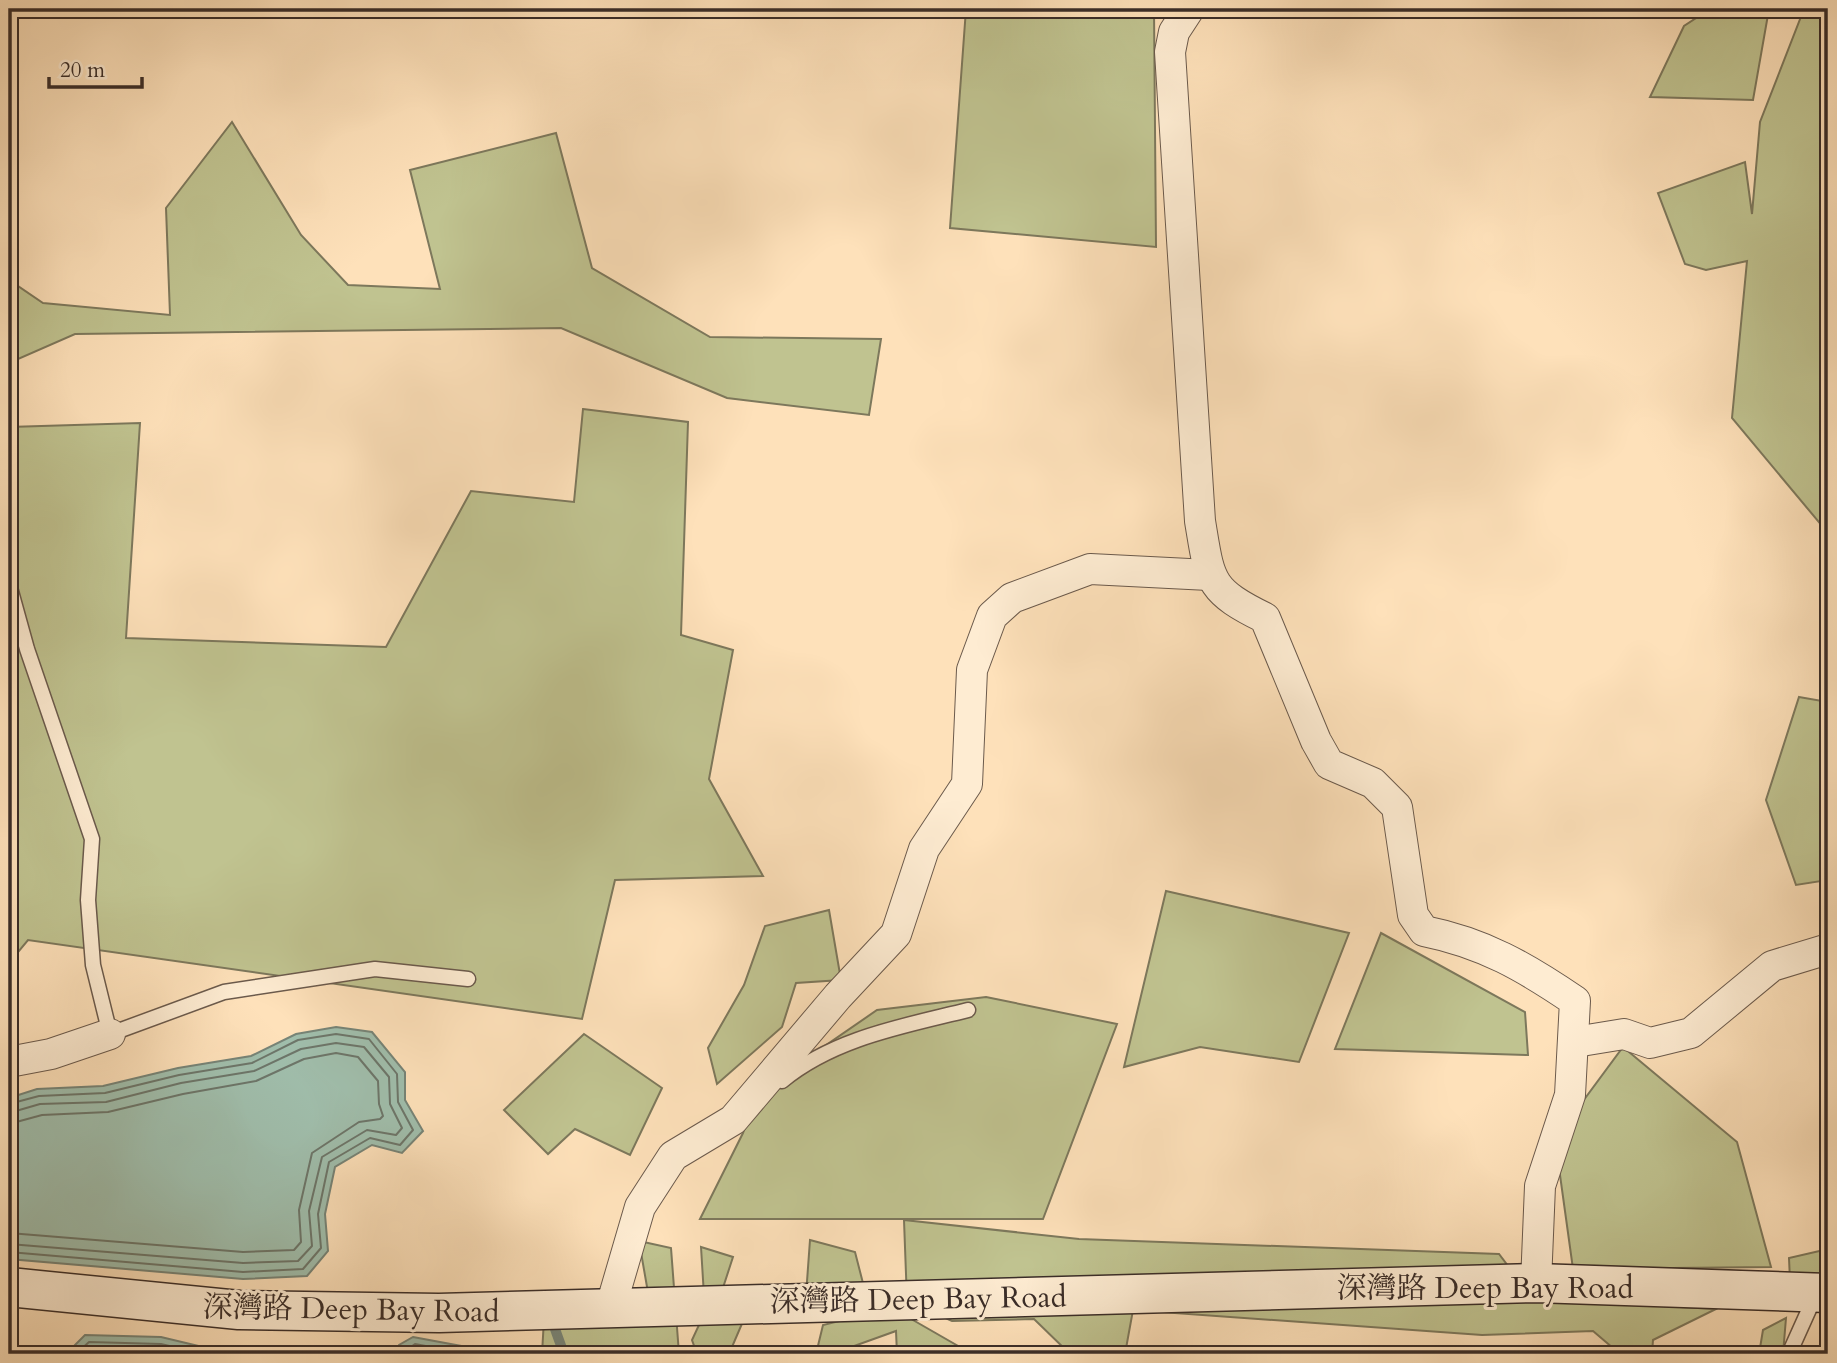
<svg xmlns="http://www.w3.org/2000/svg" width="1837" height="1363" font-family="Cardo,'Noto Serif SC',serif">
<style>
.green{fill:#c0c390;stroke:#7d785c;stroke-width:2}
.water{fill:#a0beac;stroke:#778477;stroke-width:2}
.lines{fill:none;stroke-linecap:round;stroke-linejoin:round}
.shore{stroke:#6d766a;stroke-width:2}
.stream{stroke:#778477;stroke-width:10}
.lane-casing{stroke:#6b5a4c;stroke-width:17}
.street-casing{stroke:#6b5a4c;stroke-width:32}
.secondary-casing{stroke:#3a2d28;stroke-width:41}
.lane{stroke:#feecd2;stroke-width:14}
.street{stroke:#feecd2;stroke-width:30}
.secondary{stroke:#feecd2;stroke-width:38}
.labels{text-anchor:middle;stroke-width:6;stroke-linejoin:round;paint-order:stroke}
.street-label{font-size:30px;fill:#3a2d28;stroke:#feecd2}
</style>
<rect width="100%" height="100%" fill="#fee1ba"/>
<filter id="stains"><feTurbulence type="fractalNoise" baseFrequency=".00286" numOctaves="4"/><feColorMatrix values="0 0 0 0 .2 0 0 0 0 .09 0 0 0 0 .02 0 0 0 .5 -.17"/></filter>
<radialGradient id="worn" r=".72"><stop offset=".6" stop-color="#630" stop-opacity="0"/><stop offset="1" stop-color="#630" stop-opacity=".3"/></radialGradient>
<g class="green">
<path d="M966,9H1154L1156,247L950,228Z"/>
<path d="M1710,9H1769L1753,100L1650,97L1684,26Z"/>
<path d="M1804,9H1828V533L1732,418L1747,261L1706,270L1685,264L1658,193L1745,162L1752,214L1760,122Z"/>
<path d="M232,122L301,235L348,285L440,289L410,170L556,133L592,268L710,337L881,339L869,415L727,398L561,328L75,334L9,363V280L43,303L170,315L166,208Z"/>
<path d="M583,409L688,422L681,635L733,650L709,779L763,876L615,880L582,1019L28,940L9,963V427L140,423L126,638L386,647L471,491L574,502Z"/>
<path d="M1799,697L1828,702V880L1796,885L1766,800Z"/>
<path d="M1166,891L1349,933L1299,1062L1200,1047L1124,1067Z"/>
<path d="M829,910L841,980L796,983L782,1027L717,1084L708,1048L744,985L765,926Z"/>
<path d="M1381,933L1525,1012L1528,1055L1335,1049Z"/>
<path d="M986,997L1117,1024L1043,1219H700L743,1133L758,1092L877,1010Z"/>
<path d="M584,1034L662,1088L630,1155L575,1129L548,1154L504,1110Z"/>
<path d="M1623,1047L1737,1142L1771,1267L1573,1269L1555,1139Z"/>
<path d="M904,1220L1079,1239L1499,1254L1533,1299L1716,1309L1653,1340L1652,1354H1620L1593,1331L1482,1335L1133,1310L1125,1354H1070L1034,1319L952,1321L907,1301Z"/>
<path d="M810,1240L855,1252L865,1291L805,1309Z"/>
<path d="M639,1241L671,1248L679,1354H542L544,1319L650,1304Z"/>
<path d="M701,1247L733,1257L719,1300L747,1312L729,1354H697L692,1340L705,1312Z"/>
<path d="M1828,1249V1277L1790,1281L1789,1258Z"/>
<path d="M892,1308L972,1354H897L896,1331L832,1354H816L823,1325Z"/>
<path d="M1786,1318L1783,1354H1759L1763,1330Z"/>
</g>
<g class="water">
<path d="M336,1027L372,1032L405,1072V1100L423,1131L402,1153L372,1145L335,1167L325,1214L328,1251L307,1276L243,1279L9,1259V1098L37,1089L103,1086L178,1068L251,1056L296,1034Z"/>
<path d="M85,1335L161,1337L232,1354H66Z"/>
<path d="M413,1337L472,1348L478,1354H393L399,1345Z"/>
</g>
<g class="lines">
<g class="shore">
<path d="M9,1104L39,1096L105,1093L179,1075L252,1063L298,1040L336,1034L369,1039L397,1074L398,1102L413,1130L400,1145L370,1138L329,1162L318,1214L321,1248L303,1269L243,1272L9,1252"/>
<path d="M9,1113L40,1104L106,1102L181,1083L254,1071L301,1049L336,1043L364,1047L389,1077L390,1104L402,1128L396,1135L367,1130L322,1157L309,1211L312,1246L298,1261L243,1263L9,1244"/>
<path d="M9,1124L42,1115L108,1112L183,1094L256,1081L304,1059L336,1053L358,1057L378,1081L379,1104L383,1116L380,1119L359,1122L312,1153L299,1210L301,1242L294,1250L243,1252L9,1233"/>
<path d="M76,1354L89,1342L161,1344L203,1354"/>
<path d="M88,1354L93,1351L164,1354"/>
<path d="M401,1354L415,1344L468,1354"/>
</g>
<path class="stream" d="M555,1329L564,1354"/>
<defs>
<g id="lane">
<path d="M9,584L27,649L92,839L88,900L93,965L110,1034L224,992L375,969L468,979"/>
<path d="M782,1081C834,1038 904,1026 968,1010"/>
<path d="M1789,1354L1816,1294"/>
</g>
<g id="street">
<path d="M1189,9L1174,32L1170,52L1200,521C1210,581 1208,590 1265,618L1316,741L1329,764L1373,783L1397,807L1413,915L1424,931C1484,943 1525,967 1575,1001L1570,1095L1540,1186L1536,1283"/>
<path d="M1575,1042L1624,1034L1650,1043L1691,1033L1772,966L1828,949"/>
<path d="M9,1062L51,1054L110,1034"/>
<path d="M611,1306L640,1207L673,1156L733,1120L838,996L896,934L924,849L967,784L972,670L992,616L1012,598L1090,569L1209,575"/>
</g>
<path id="secondary" d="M9,1287L239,1310L439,1313L1536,1283L1828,1293"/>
</defs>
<use href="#lane" class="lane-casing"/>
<use href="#street" class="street-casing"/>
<use href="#secondary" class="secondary-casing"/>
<use href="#lane" class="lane"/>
<use href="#street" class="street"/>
<use href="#secondary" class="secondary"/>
</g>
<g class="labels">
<g class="street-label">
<text x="1485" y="1298">深灣路 Deep Bay Road</text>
<text transform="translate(918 1299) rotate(-1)" y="10">深灣路 Deep Bay Road</text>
<text transform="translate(351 1309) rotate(1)" y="10">深灣路 Deep Bay Road</text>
</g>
</g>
<rect width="1837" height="1363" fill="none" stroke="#fee1ba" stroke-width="35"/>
<rect x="10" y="10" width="1816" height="1342" fill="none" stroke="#3a2d28" stroke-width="3.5"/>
<rect x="18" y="18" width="1802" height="1328" fill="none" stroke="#3a2d28" stroke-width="2"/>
<path d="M49 77v10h93v-10" fill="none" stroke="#3a2d28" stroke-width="3.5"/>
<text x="60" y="77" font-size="21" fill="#3a2d28" stroke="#feecd2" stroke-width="5" paint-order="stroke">20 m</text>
<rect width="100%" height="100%" filter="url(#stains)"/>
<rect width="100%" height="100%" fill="url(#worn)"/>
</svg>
